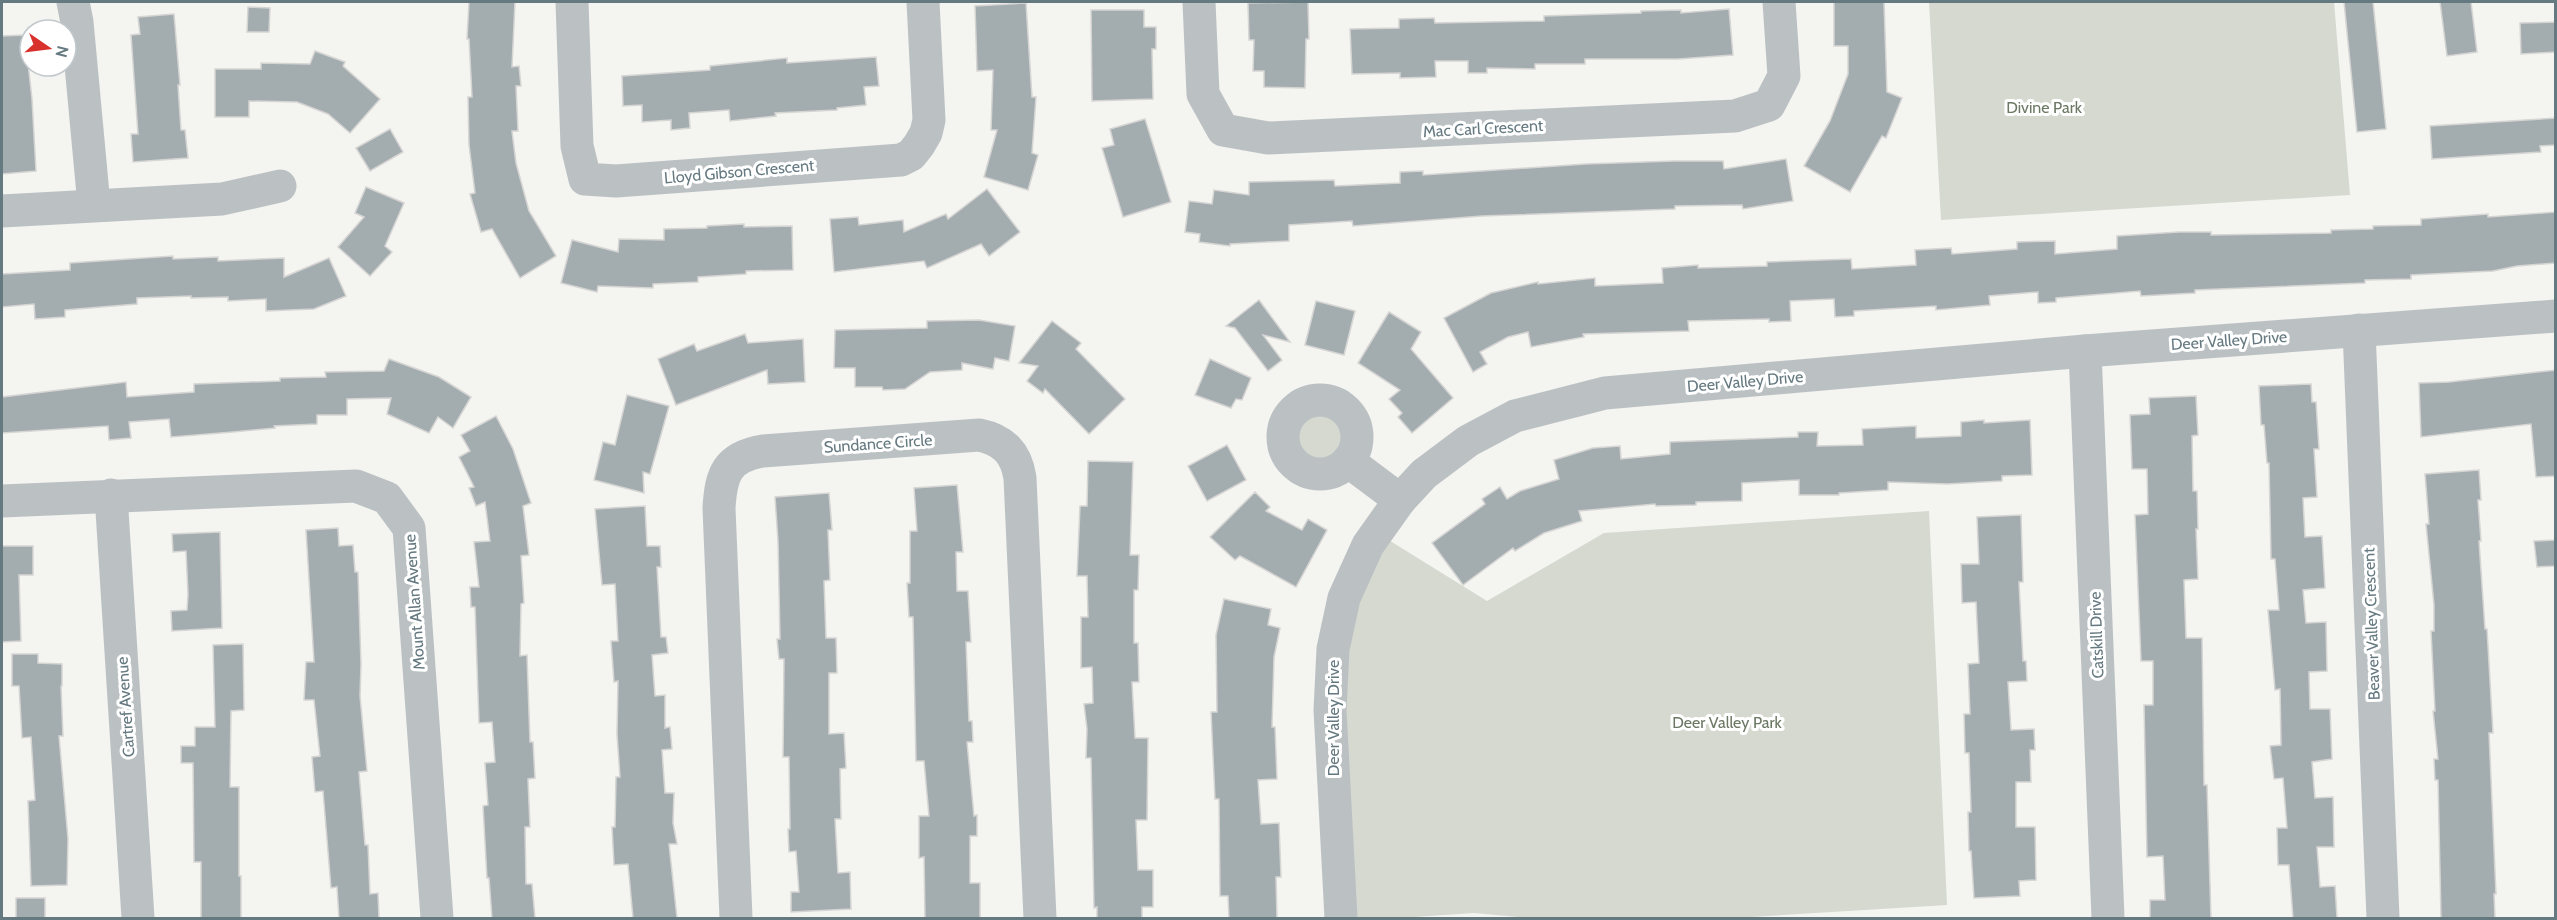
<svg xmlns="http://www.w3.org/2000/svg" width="2557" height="920" font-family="Cabin,sans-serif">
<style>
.green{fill:#d5d9d0}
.building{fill:#a3adb0;stroke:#d6d5d4;stroke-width:1.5}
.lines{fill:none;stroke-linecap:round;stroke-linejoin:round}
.minor{stroke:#bbc1c3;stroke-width:33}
.labels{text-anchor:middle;stroke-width:6;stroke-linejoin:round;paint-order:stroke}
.park-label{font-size:16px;fill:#6b7863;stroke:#fff}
.street-label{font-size:16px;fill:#657980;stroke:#fff}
</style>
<rect width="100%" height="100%" fill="#f4f4f1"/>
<g class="green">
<path d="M1929,2H2334L2350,195L1941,220Z"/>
<circle cx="1319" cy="437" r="27"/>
<path d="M1929,511L1947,905L1735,918H1530L1474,913L1399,918H1354L1344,677L1359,598L1387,539L1487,601L1604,533Z"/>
</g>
<g class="building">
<path d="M469,2H515L512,67L519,66L521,86H516L518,131H512L516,163L529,211L556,256L520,278L492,229L481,232L470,194L475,193L469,145L468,97H472L469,39H467Z"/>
<path d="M1308,2L1309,39H1306L1305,88L1264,87V71H1253L1254,40H1249L1248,3Z"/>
<path d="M1834,2H1884L1887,92L1902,98L1886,138L1882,136L1850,192L1804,166L1830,121L1848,74V46H1834Z"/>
<path d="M2344,2H2373L2386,129L2357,132Z"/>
<path d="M2440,2H2471L2477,52L2447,56Z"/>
<path d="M1026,3L1032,97H1036L1032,153L1038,155L1028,190L984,177L997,130H991L993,70L977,71L975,6Z"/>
<path d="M248,7L270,8L269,32H247Z"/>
<path d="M1729,9L1733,55L1678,59H1585V64H1535V69L1487,68V73H1468V61H1435L1436,77L1400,78V73L1352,74L1350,29L1399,28V19L1434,18L1435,23L1544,21V16L1641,13V11L1681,10V13Z"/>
<path d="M1091,10H1144V27H1156V49H1152L1153,99L1092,101Z"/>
<path d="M174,14L180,85H178L181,130H185L188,158L133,162L131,134H138L131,35L140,34L138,17Z"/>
<path d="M2556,22V52L2521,54L2520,23Z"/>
<path d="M25,35L26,63H28L32,99L36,171L2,174V36Z"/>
<path d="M315,51L345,62L343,66L380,99L350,133L328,114L297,102L249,101V117H215V69H261V63L310,64Z"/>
<path d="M876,57L879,86L864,87L866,105L837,108V110L775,113L776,116L730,121L729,110L689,113L690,128L671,130V120L642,122V105L623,106L622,76L710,70V66L787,58V63Z"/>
<path d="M2556,118V145L2540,146L2541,152L2432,159L2430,126Z"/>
<path d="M1145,119L1171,202L1123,217L1102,148L1114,145L1110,129Z"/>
<path d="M390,129L403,152L370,171L356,148Z"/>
<path d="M1786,159L1793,201L1743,209L1742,205L1675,206V209L1482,216L1353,226L1352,221L1289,225V241L1230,244V246L1199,242L1200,234L1185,232L1189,201L1212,204L1214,190L1249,195V182L1334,180L1335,186L1400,183V172L1423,171V175L1586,164L1674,161H1723L1724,169Z"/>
<path d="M366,187L404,203L385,246L392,252L370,276L338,247L364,217L355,213Z"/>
<path d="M987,189L1020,232L989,256L981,244L927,268L924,261L834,272L830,219L858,217L859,225L903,220L904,232L946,214L948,219Z"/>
<path d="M2556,212V263L2517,266L2493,271L2411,275V279L2365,280V283L2195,290V293L2141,296L2140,291L2056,298V302L2038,303V292L1989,296L1990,305L1936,310V306L1854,311V316L1835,317L1834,299L1790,301L1791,321L1769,322V319L1688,321L1689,331L1583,334L1584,337L1531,347L1528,332L1508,337L1480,352L1487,364L1473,372L1444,318L1491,293L1538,282V284L1595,278V286L1663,283L1662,268L1698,265V268L1767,266V262L1851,259L1852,269L1916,265L1915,250L1951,248L1952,254L2017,249V242L2055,241V254L2117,249V236L2179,232H2211V235L2331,233V230L2373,229V226L2421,225V219L2488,214V217Z"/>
<path d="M744,224V227L792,226L793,270L746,271V274L698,277V282L653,284V288L598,286L597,292L561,283L572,240L618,252L619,239L664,240V229L707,228V226Z"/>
<path d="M173,256V259L218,257V261L284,258V277L329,258L346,296L314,309L266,311V299L228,301V297L191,298V296L137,298V304L65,310V317L35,319L34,304L2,307V274L70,270V263Z"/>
<path d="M1259,300L1290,342L1263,335L1282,360L1268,371L1235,328L1226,326Z"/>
<path d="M1316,301L1355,311L1344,355L1305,345Z"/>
<path d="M1389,312L1421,332L1411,349L1453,398L1412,433L1398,417L1402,413L1389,399L1400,390L1358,363Z"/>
<path d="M979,320L1015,326L1009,361L995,358L993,369L962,363V370L930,372L905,389L883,390L882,387H855V368H834L835,330L927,328V321Z"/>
<path d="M1052,321L1081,343L1076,349L1125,399L1089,434L1045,389L1043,393L1027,381L1038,366L1019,363Z"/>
<path d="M745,334L748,343L803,339L805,382L768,384L767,370L676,405L658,359L694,344L697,351Z"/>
<path d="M389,359L439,377L471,397L453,428L438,417L429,433L387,414L391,398L347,399V415H317V424L274,426L275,428L233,432L171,437L169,419L129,422L131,438L109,440L108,426L2,433V397L126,382L127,397L194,392V384L280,381V378L326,377L325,372L384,371Z"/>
<path d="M1210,359L1251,378L1242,400L1236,399L1231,408L1195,395Z"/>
<path d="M2556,370V476L2536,477L2531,424L2421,437L2419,383L2449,382Z"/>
<path d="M2311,384L2312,402H2316L2319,449H2314L2317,497L2303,498L2305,537L2322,536L2325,588L2303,590L2306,623L2326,622L2327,671L2309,672L2310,709H2330L2332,759L2312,762L2315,798L2333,797L2334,847H2317L2320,887L2335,886L2337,918H2293L2289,865H2278L2277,828H2287L2283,778L2274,779L2270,746L2281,745L2280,689L2275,690L2268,610H2279L2275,559H2271L2269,463H2267L2264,425H2261L2259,386Z"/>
<path d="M627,395L669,406L650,474L643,472L644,493L594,480L603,442L615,445Z"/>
<path d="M2196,396L2198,435L2192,436L2193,491H2197L2198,529H2196L2198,579L2184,580L2186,638H2202L2204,785H2207L2211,918H2150V900H2165L2163,856L2147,857L2144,705H2153V661H2141L2135,515L2148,514L2147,469H2132L2130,415L2150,414L2149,398Z"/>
<path d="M496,416L513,449L531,503L523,506L529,555L521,556L524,603L521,604L520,656L527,655L530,742H533L535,778L528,779L530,827H525L526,884H532L535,918H492L489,878H487L483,806L488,805L485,763L495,762L492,722L479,723L475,607H471L470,587H479L474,542L490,541L485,502L476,506L469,488L474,487L459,457L470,451L461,435Z"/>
<path d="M1984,420V423L2030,420L2032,475L2002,476V481L1947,484L1888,482V490L1839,493V495H1799V480L1742,483V501L1696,502V505L1656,506L1655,504L1579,511L1582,521L1544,533L1515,551L1513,548L1463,585L1432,543L1485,504L1482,499L1500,487L1507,499L1520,491L1559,479L1554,460L1593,448L1620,446L1621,459L1670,454V442L1798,437V432H1818L1817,446L1863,445L1862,429L1916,426V438L1961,436V422Z"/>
<path d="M1227,445L1246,480L1207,501L1188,466Z"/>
<path d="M1088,461L1133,462L1130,555H1139L1138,590H1134V643H1138L1139,682H1132L1135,738H1148L1147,820H1136L1138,870H1153V907H1142V918H1097V907L1094,908L1091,758H1086L1087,729L1084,704L1093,703L1092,667L1081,668V617H1088L1087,576H1077L1080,506H1087Z"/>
<path d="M2479,470L2481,500H2478L2481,541H2479L2485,629H2487L2493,733H2489L2496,894H2494L2495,918H2441L2438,780H2435L2434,759H2438L2433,711H2435L2431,631H2434V605L2426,524H2429L2425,474Z"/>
<path d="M957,485L963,552H956L957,591H968L971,642H966L969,721H972L973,742H967L974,816L977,815V836H970V883H980V918H925L924,857L919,858V816H929L924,761H916L913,617H909L907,583H910V531H917L914,488Z"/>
<path d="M1255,492L1270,507L1266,511L1302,530L1308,519L1327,530L1296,587L1240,556L1235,560L1210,537Z"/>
<path d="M829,493L832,530H828L830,580L824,581L826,638H836L837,673H829V734L844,733L846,768L840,769L841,819H835L838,873L850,872L851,909L791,912V892H799L796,851L789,852L788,829H790L789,757H783L784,659H779L777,639H780L778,541L775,497Z"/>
<path d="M645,506L647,546H660L661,567H657L661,637H666L668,653L652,655L655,696L665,695V728L670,727L672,749L662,750L665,793H674L673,823L677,844H669L677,918H633L628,864L614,865L612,827H615L616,777H620L617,734L618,681L614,682L611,641H618L615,584L602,585L595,509Z"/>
<path d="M2021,515L2023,582H2019L2023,661H2026L2027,681L2008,682L2011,730L2034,729L2035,750H2030L2031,782H2016V827H2035L2036,880L2019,881L2020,896L1974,898L1971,851H1969L1968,812H1971L1969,753H1965L1964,714H1970L1968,664L1979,663L1976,602L1962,603L1961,564H1979L1977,517Z"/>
<path d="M338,528L339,546L353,545L355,572H358L361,664L360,696L367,771L359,772L365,845H368L370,894L378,893L379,918H339L337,887L331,888L323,791L315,792L312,757L320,756L314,700H304L306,662H314L306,530Z"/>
<path d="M220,532L222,628L172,631L171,611L187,610L188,594L186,551L173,552L172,534Z"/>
<path d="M2556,540V566L2537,567L2534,541Z"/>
<path d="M2,546H33V575H19L21,641L2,642Z"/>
<path d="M1224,599L1271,609L1268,625L1280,628L1274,657L1272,727H1275L1277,779L1258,780L1261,824L1279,823L1281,877H1276L1277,918H1229L1228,896H1220L1219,799H1215L1211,712H1217L1216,635Z"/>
<path d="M243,644L244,710L231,711L230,787H239V876H241V918H201V862H194L193,763H181V746H195V727H215L213,645Z"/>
<path d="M12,654H38V663L62,664V686H61L63,736H59L68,839L67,885L31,886L28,801L35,800L31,737L22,738L19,686H12Z"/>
<rect x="16" y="898" width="29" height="20"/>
</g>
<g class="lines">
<g class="minor">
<path d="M73,2L77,22L94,205"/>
<path d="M572,2L577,146L585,179L616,181L901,160L911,155L919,145L926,133L929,120L923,2"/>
<path d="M1199,2L1203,94L1223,130L1268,138L1735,116L1769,105L1784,76L1779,2"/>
<path d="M2,211L222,199L280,186"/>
<path d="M2359,330L2383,918"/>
<path d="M2085,351L2108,918"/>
<circle cx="1320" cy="437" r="37"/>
<path d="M1348,461L1400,500"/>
<path d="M111,495L138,918"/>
<path d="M2,501L356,486L387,498L409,528L437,918"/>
<path d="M736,918L719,508C721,474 727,457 763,451L979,435C1003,440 1016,452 1020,478L1040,918"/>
<path d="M1341,918L1330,710L1333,649L1344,598L1368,545L1400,500L1424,474L1468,441L1515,416L1605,393L2085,351L2556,316"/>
</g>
</g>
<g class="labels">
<g class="park-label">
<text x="2044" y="113">Divine Park</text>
<text x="1727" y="728">Deer Valley Park</text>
</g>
<g class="street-label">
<text transform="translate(1483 128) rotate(-3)" y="6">Mac Carl Crescent</text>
<text transform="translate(739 171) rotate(-5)" y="6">Lloyd Gibson Crescent</text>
<text transform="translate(2229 340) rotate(-4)" y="6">Deer Valley Drive</text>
<text transform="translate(1745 381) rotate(-5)" y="6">Deer Valley Drive</text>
<text transform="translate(878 443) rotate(-4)" y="6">Sundance Circle</text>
<text transform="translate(414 602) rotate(-94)" y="6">Mount Allan Avenue</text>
<text transform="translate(2371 624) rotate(-92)" y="6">Beaver Valley Crescent</text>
<text transform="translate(2096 635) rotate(-92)" y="6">Catskill Drive</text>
<text transform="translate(125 707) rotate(-94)" y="6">Cartref Avenue</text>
<text transform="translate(1333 718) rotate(-90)" y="6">Deer Valley Drive</text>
</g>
</g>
<rect width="2557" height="920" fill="none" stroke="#657980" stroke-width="6"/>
<g transform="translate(48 48) rotate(104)"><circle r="28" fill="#ffffff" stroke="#c1c9cc" stroke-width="1.5"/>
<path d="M0-4.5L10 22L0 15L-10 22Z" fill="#d9322c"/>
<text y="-9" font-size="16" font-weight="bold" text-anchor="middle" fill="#657980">N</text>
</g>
</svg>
